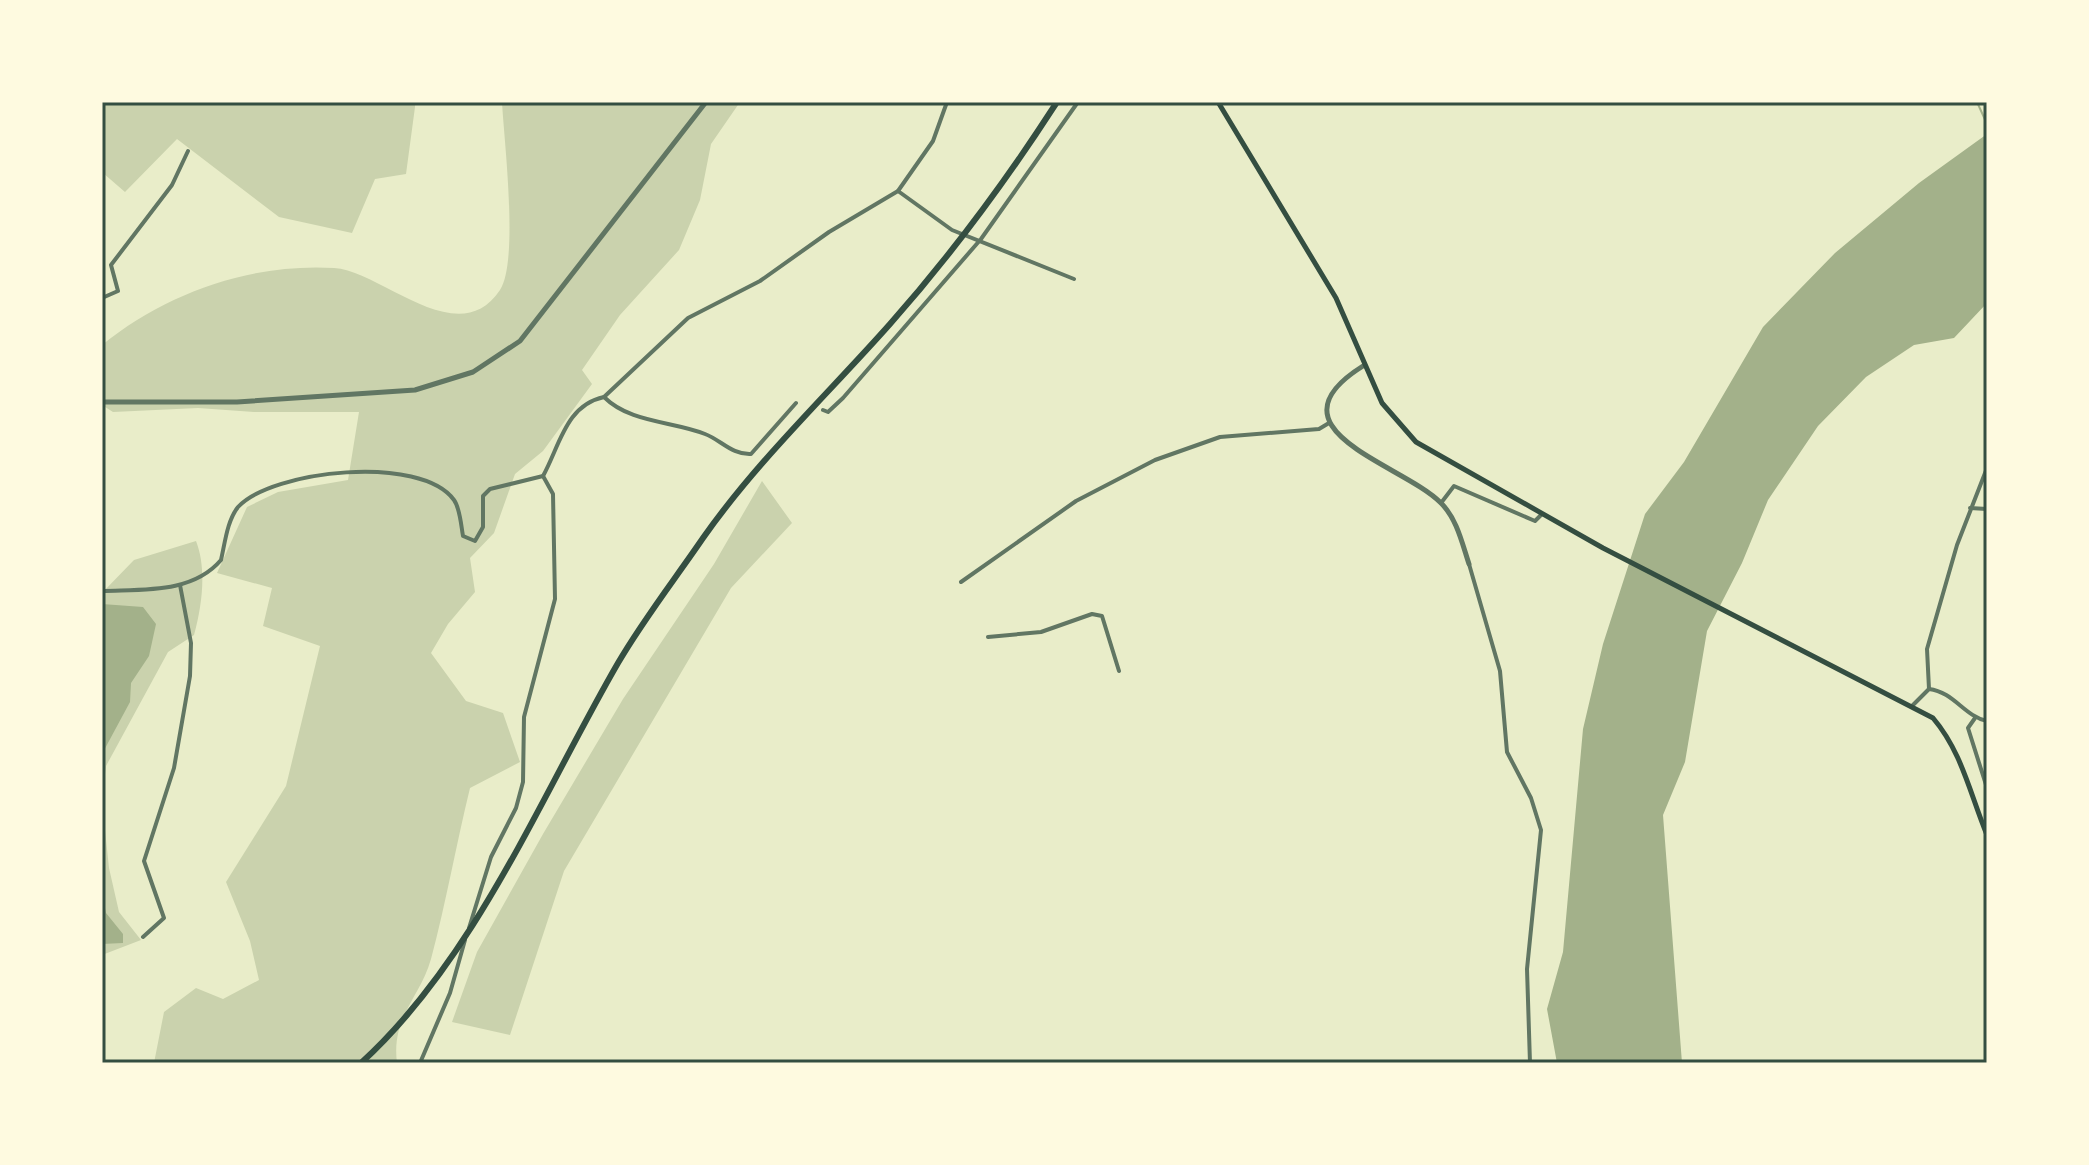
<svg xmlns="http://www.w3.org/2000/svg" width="2089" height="1165" font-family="'Archivo Narrow',sans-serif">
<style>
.green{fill:#cad2ad}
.water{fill:#a3b18a}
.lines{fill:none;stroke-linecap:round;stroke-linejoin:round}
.stream{stroke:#a3b18a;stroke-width:2}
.minor{stroke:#617663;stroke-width:4}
.tertiary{stroke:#617663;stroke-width:5}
.secondary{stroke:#344e41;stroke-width:5}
.primary{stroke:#344e41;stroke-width:6}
.neatline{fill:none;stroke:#344e41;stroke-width:3}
</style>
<rect width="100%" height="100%" fill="#e9edc9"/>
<g class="green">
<path d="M102,102H415V107L406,174L375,179L352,233L279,217L177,139L125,192L103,173Z"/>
<path d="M502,102H740L711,144L700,200L679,250L620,315L582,370L592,384L543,451L515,474L494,533L470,558L475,592L448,624L431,653L466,701L503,713L520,762L470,788C456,845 446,903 431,959C420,998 391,1017 397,1063H154L164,1012L196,988L223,999L259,980L250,941L226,882L286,786L320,646L263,626L272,588L217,573L247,507L278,492L348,480L359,412H254L198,408L113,412L102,405V345C166,293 251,263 334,268C382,271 458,353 500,290C519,261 504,140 502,102Z"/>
<path d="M762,481L792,523L731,588L564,871L510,1035L452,1022L477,952L543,834L623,699L714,564Z"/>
<path d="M196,541C207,569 202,606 194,635L168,652L106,766L102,799V593L134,560Z"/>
<path d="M102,802L109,868L119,912L141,940L102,955Z"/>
</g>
<g class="water">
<path d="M1987,134V303L1954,338L1914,345L1866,377L1818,426L1768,500L1742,563L1707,631L1685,762L1663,815L1682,1063H1557L1547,1009L1563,952L1583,729L1603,644L1645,514L1684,462L1763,327L1835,253L1919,183Z"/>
<path d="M102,604L143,607L156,624L149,656L131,683L130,702L102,754Z"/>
<path d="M102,894L106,913L123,934V943L102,944Z"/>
</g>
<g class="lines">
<path class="stream" d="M1977,102L1987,124"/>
<g class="minor">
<path d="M898,191L952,230L1074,279"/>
<path d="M102,298L118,291L111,265L172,185L188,151"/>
<path d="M604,397C630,423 672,421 705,434C721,440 732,455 751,454L796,403"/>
<path d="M823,410L828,412L843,398L981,239L1078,102"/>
<path d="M1441,503L1454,486L1535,521L1542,514"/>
<path d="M1970,508L1987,509"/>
<path d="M1469,564L1500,671L1507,752L1531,798L1541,830L1527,969L1530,1063"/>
<path d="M961,582L1076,501L1155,460L1220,437L1319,429L1329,423"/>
<path d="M102,591C142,589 192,594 221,560C225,543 227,521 238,507C272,470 421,454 454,500C460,508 461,525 463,536L475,541L483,527V496L490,489L543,476C560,445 566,405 604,397L688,318L760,281L829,232L898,191L933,141L947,102"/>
<path d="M988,637L1041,632L1092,614L1102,616L1119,671"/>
<path d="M1929,689L1927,649L1957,545L1987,468"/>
<path d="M1912,706L1929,689C1954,692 1964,716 1987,721"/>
<path d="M1975,718L1968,728L1987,788"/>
<path d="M469,928L491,857L516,808L523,782L524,717L555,599L553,494L543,476"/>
<path d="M143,937L164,918L144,861L174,768L190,676L191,643L180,585"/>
<path d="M420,1063L450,993L465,940"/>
</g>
<g class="tertiary">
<path d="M1363,366C1261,430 1403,464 1441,503C1457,519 1462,543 1469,564"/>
<path d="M102,402H237L415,390L473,372L520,341L706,102"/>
</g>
<path class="secondary" d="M1218,102L1336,298L1382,403L1416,442L1603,548L1933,718C1962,752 1970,794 1987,835"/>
<path class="primary" d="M361,1063C476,958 541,796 618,663C643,620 675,579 703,538C757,461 828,394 890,324C952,254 1006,181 1057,102"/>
</g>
<rect width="2089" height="1165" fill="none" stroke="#fefae0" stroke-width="208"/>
<rect x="104" y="104" width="1881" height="957" class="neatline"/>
</svg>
